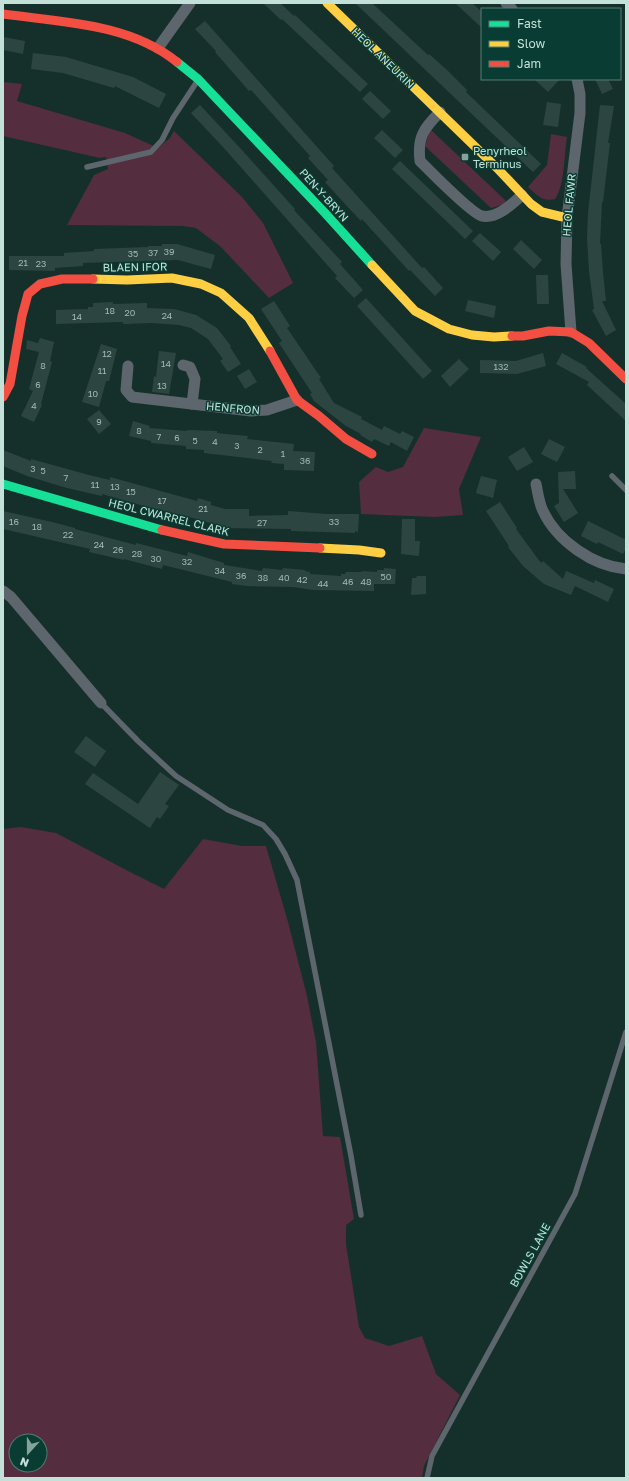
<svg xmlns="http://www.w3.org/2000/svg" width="629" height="1481" font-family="'Golos Text',sans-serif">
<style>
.green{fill:#542d3e;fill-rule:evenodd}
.building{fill:#2c4540}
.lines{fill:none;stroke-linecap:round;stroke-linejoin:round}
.lane{stroke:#5d666d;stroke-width:5.5}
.street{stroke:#5d666d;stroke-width:11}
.fast{stroke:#16e098;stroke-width:9}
.slow{stroke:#ffcf43;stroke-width:9}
.jam{stroke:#f24e42;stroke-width:9}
.poi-dot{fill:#86a39b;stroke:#093c32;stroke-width:1.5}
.labels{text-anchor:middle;stroke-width:3;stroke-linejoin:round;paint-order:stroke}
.number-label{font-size:9px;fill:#9dbab2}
.street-label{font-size:11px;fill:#c3e1d8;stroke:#093c32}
.poi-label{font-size:11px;fill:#c3e1d8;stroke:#093c32;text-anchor:start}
</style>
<rect width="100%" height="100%" fill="#15302b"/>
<g class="green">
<path d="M3,82L22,84L17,101L125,133L158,148L170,138L174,131L242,197L263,223L293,283L269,298L220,246L196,228L183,226L67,225L94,175L108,169L106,157L100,158L3,136Z"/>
<path d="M430,129L505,200L506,204L491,208L425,146Z"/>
<path d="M551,134L567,137C564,155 565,185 555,199C542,202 537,195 528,187L547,165Z"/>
<path d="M424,428L481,437L459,489L463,515L435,517L361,514L359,482L376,467L388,472L403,467Z"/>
<path d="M21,827L56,833L130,872L164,889L203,839L242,846H266L288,922L307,996L316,1042L323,1136L340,1137L354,1219L346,1225V1244L359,1327L365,1338L389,1346L422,1336L436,1374L460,1395L424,1466L422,1478H3V829ZM16,1441H40V1465H16Z"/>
</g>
<g class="building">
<path d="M263,3H280L294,16L295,15L368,84L360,92L282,19L281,20Z"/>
<path d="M355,3H372L428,55L429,54L447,70L467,90L466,92L541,164L533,172Z"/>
<path d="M455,3H472L482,12V28Z"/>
<path d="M205,21L334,166L332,168L422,268L424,267L443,288L435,296L410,270L409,271L362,219L361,221L345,204L325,182L328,180L308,158L310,156L251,90L249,91L215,52L216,51L195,29Z"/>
<path d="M3,37L25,41L23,54L3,50Z"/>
<path d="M33,53L66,57L133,77L166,94L159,108L115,86L114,88L63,73L31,69Z"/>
<path d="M534,79H560L548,92Z"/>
<path d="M595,79H608L613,89L602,94Z"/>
<path d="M370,91L391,111L383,119L362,99Z"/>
<path d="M547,102L561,104L558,127L543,125Z"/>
<path d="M200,105L241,149L295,209L294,210L342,262L340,264L363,290L354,298L335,278L337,276L223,147L191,113Z"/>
<path d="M600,105L614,106L608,143H610L603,202H602L600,244H601L603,272L606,301H602L616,330L606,336L592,310L594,309L589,271L587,238L588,213Z"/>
<path d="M382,130L403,150L395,158L374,138Z"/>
<path d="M400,161L473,231L465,239L392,169Z"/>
<path d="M480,233L501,252L493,261L472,241Z"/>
<path d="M521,240L542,260L534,269L513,249Z"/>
<path d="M162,244H177L215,255L211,269L178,260L83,263V266L55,268V271L9,270V256H64V253L94,251V249L148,247V246H162Z"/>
<path d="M536,275H548L549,304H537Z"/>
<path d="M366,298L432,371L423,379L357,306Z"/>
<path d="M468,300L496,306L494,318L465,311Z"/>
<path d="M274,301L290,326L287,328L321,378L319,379L334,403L362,417L361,419L382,430L384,426L400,434L402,431L414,437L407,451L391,442L389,446L374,439L372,442L360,435L361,434L346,426L314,401L310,394L312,393L279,343L282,341L261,309Z"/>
<path d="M113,302V304L147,303V308L174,309L196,315L217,328L231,346L230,347L241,364L228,372L220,361L223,359L208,339L191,328L179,325L152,323L123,324V322L56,324V310L88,309V307H93V303Z"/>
<path d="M40,338L54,342L50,361L52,362L41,404L42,405L34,422L21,416L33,391L29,389L39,352L26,349L27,340L38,343Z"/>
<path d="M101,344L117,349L109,381H106L99,407L82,402Z"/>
<path d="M159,351L176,353L169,394L152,392L154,376L156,377Z"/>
<path d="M543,353L546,366L517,374L480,373V360L516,361Z"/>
<path d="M562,353L587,367L586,368L626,404V421L587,385L589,382L556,364Z"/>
<path d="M459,359L469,369L450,387L441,376Z"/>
<path d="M249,369L257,382L245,389L237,376Z"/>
<path d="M99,410L111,424L99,434L87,419Z"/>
<path d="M133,421L150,426L149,428L187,431V430L217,431V433L225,434L248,436L247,439L294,444L293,451L315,452L314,471L284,470V464L271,463L272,461L204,453V450L186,449V446L151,443V441L129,436Z"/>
<path d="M549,439L565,447L557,462L541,454Z"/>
<path d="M524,447L533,462L517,471L508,457Z"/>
<path d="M3,450L31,461V459L89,475L110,480V477L197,501L198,498L211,502V505L225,509H249V516L288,515V511L327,514H359L358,532L355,531V533L291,531V529L226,528L218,526V525L189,517L144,506L102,494V496L67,488L27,476L3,466Z"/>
<path d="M575,471L576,489H563L578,513L564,522L554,506L559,503L558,472Z"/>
<path d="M481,476L497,480L493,498L476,493Z"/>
<path d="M500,502L517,528L516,529L541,563L543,561L563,579L566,571L594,583L595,580L614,589L608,602L575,586L571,595L544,584L523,566L508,547L509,546L486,511Z"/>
<path d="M3,511L52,522L75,528V529L136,545V543L187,556L188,552L224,563V565L262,571L263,568L282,570L283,568L305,570V571L310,572V574L341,576V574H345L346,572H362V571L377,572V570H384V568L396,569L395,584H374V591L313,590L293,587L247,586L232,584V582L163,565L162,569L124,559V560L89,552L90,549L3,529Z"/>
<path d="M402,519H415V541H420L419,556L401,554Z"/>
<path d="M588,521L626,540V548L623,554L598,542L597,544L581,536Z"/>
<path d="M417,576H426V594L411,595L412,578H416Z"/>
<path d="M86,736L106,751L95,767L74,752Z"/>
<path d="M160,772L179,785L165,804L169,806L160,819L157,817L150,828L85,784L93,773L138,804Z"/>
</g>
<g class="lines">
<g class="lane">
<path d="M87,167L151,152L162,140L173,118L198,80"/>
<path d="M612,476L626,490"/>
<path d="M101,703L138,741L176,776L228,810L263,825L276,839L285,854L297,880L351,1156L361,1215"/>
<path d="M427,1478L432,1456L575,1194L626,1032"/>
</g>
<g class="street">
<path d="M506,3L512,9"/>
<path d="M158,48L190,3"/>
<path d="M440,112C424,128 417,137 420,161C430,171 471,213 482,216C497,219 512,204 522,195"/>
<path d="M571,332L566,264L567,218L580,113V94L577,79"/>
<path d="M183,365L190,367L195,379L192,404"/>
<path d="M128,366L126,390L132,397L251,411L267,410L297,400"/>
<path d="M536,484C538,493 539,503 543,511C557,541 593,566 626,569"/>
<path d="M3,591L11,597L101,703"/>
</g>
<g class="fast">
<path d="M177,62L198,79L325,213L372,265"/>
<path d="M3,484L162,530"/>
</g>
<g class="slow">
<path d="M327,3L497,168L531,204L542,212L567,218"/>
<path d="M372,265L415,311L449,329L472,335L494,337L512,336"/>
<path d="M93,279L127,280L172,278L201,284L221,293L249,318L270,351"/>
<path d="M320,548L359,550L381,553"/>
</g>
<g class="jam">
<path d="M3,14C61,22 129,23 177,62"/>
<path d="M512,336H523L549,331L571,332L589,343L626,379"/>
<path d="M270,351L297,400L319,416L346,439L372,454"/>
<path d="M3,397L10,384L22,316L28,294L40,284L62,279H93"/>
<path d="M162,530L224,544L320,548"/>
</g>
</g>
<rect class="poi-dot" x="461" y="153" width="8" height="8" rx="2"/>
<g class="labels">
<g class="number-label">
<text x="169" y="255">39</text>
<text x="153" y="256">37</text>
<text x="133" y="257">35</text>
<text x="23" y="266">21</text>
<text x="41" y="267">23</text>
<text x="110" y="314">18</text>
<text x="130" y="316">20</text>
<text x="167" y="319">24</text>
<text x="77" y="320">14</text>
<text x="107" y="357">12</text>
<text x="166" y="367">14</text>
<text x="43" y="369">8</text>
<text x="501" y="370">132</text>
<text x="102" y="374">11</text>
<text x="38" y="388">6</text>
<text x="162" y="389">13</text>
<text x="93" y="397">10</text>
<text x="34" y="409">4</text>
<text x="99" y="425">9</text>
<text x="139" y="434">8</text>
<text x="159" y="440">7</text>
<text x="177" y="441">6</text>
<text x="195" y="444">5</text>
<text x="215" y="445">4</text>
<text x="237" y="449">3</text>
<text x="260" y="453">2</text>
<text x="283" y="457">1</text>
<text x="305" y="464">36</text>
<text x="33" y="472">3</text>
<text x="43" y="474">5</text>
<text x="66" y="481">7</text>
<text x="95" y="488">11</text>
<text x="115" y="490">13</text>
<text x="131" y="495">15</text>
<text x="162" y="504">17</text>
<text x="203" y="512">21</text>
<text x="14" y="525">16</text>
<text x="334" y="525">33</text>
<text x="262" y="526">27</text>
<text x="37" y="530">18</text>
<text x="68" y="538">22</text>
<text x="99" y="548">24</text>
<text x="118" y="553">26</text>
<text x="137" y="557">28</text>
<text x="156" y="562">30</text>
<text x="187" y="565">32</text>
<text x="220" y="574">34</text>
<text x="241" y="579">36</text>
<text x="386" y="580">50</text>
<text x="263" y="581">38</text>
<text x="284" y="581">40</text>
<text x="302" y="583">42</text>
<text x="348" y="585">46</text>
<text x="366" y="585">48</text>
<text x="323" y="587">44</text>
</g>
<g class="street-label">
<text transform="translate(383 58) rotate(44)" y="4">HEOL ANEURIN</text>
<text transform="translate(324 195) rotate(48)" y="4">PEN-Y-BRYN</text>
<text transform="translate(569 205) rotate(-85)" y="4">HEOL FAWR</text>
<text transform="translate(135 267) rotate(-1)" y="4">BLAEN IFOR</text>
<text transform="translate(233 408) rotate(5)" y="4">HENFRON</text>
<text transform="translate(169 517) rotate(14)" y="4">HEOL CWARREL CLARK</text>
<text transform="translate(530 1255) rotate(-61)" y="4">BOWLS LANE</text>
</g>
<g class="poi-label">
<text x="473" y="155">Penyrheol<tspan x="473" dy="13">Terminus</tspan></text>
</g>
</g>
<rect width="629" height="1481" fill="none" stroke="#c3e1d8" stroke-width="8"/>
<rect x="481" y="8" width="140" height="72" fill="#093c32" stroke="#537e74"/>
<rect x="489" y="21" width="20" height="6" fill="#16e098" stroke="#537e74"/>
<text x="517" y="28" font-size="12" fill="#c3e1d8">Fast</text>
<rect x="489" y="41" width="20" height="6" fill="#ffcf43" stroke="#537e74"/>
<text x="517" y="48" font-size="12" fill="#c3e1d8">Slow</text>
<rect x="489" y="61" width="20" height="6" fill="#f24e42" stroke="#537e74"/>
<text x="517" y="68" font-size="12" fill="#c3e1d8">Jam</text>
<g transform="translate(28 1453) rotate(201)"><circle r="19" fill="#093c32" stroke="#537e74"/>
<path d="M0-3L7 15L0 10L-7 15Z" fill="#86a39b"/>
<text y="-6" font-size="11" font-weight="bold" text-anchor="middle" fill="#c3e1d8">N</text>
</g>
</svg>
